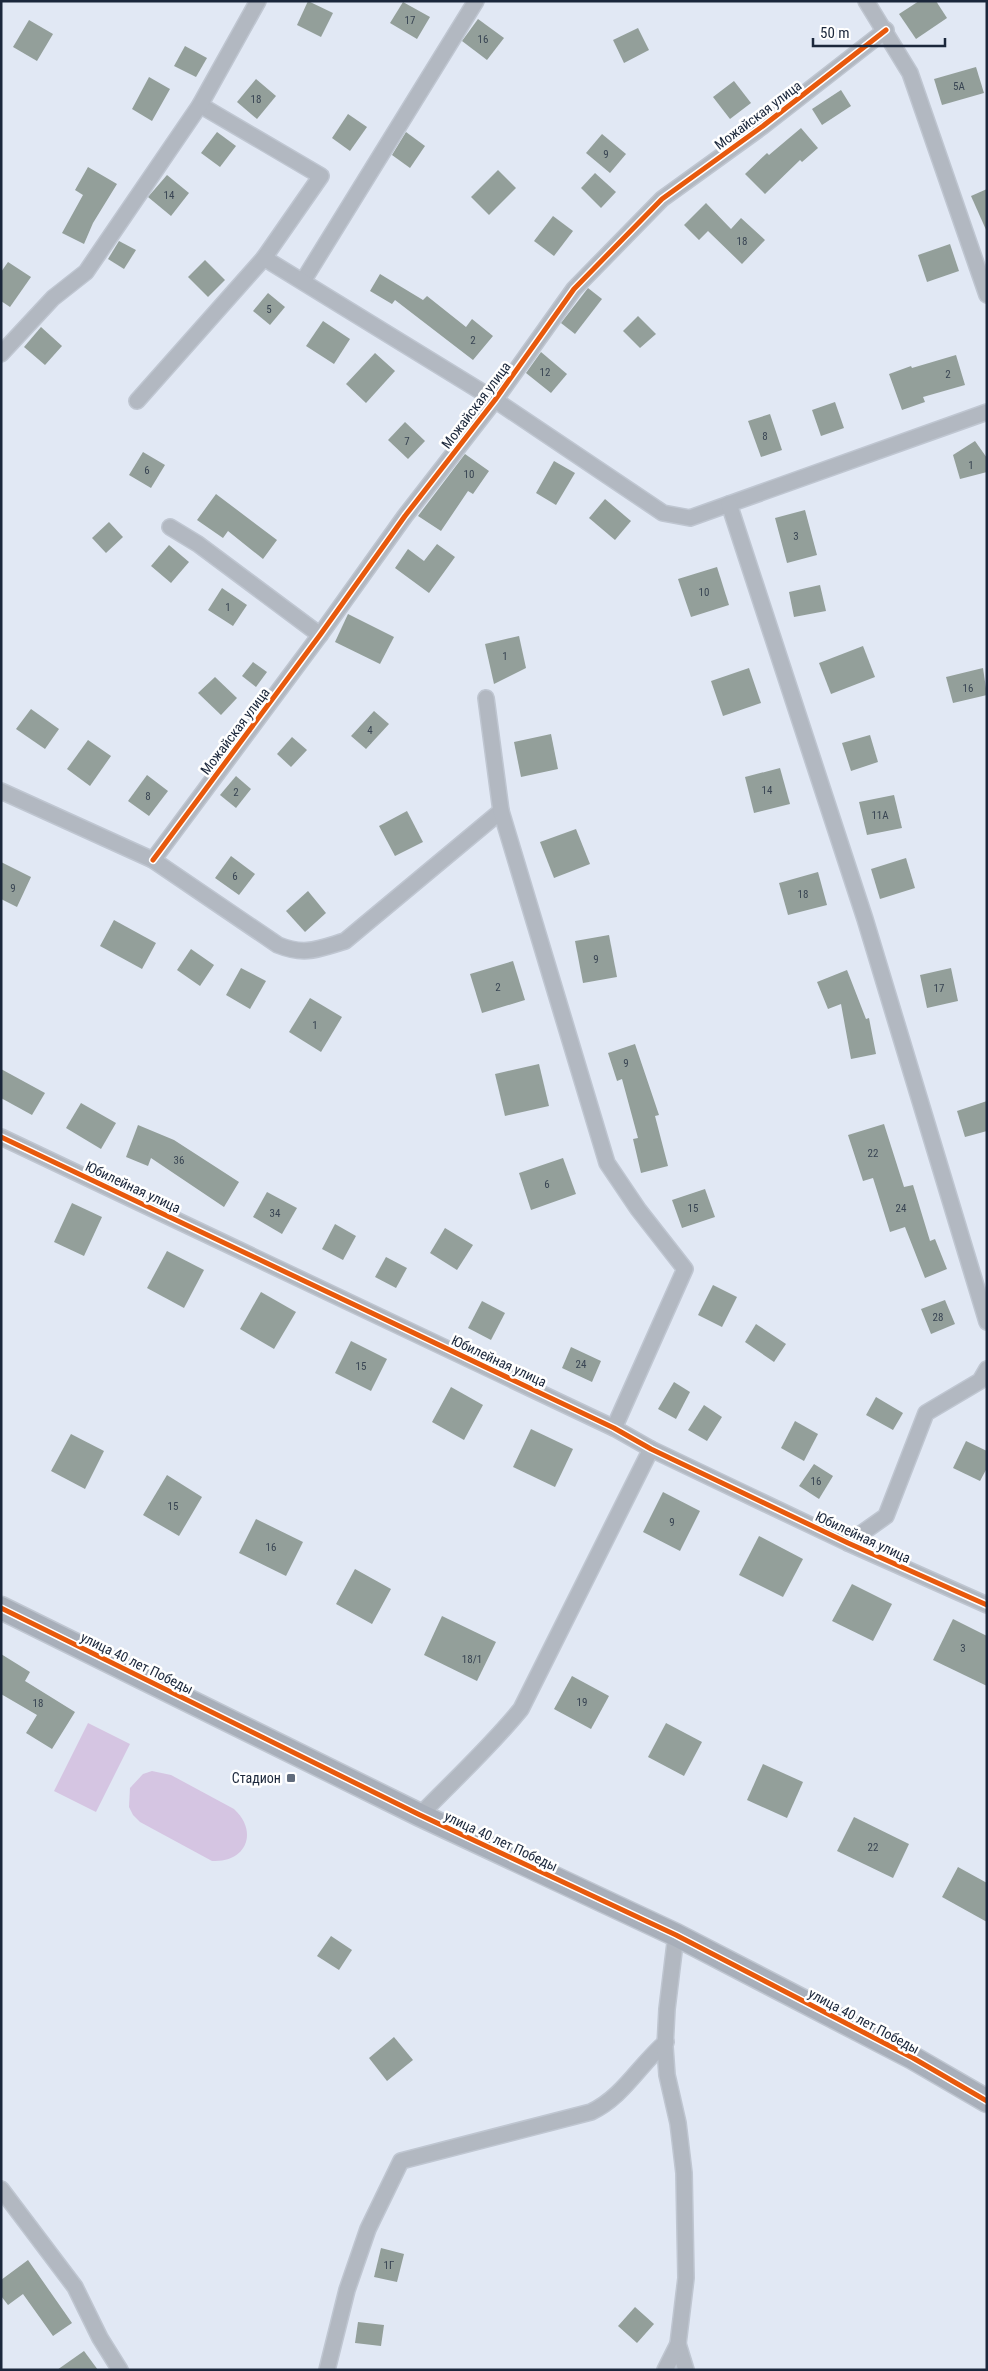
<svg xmlns="http://www.w3.org/2000/svg" width="988" height="2371" font-family="'Roboto Condensed',sans-serif">
<style>
.green{fill:#d5c5e2}
.building{fill:#939f9a}
.lines{fill:none;stroke-linecap:round;stroke-linejoin:round}
.street-casing{stroke:#bfc6d1;stroke-width:18}
.secondary-casing{stroke:#bfc6d1;stroke-width:25}
.street{stroke:#b2b8c1;stroke-width:15}
.secondary{stroke:#a8afba;stroke-width:22}
.cycleway-casing{stroke:#fff;stroke-width:8}
.cycleway{stroke:#e8590c;stroke-width:5}
.poi-dot{fill:#606b7c;stroke:#fff;stroke-width:2}
.labels{text-anchor:middle;stroke-width:5;stroke-linejoin:round;paint-order:stroke}
.number-label{font-size:11px;fill:#394553}
.street-label{font-size:14px;fill:#1b273b;stroke:#fff}
.poi-label{font-size:14px;fill:#1b273b;stroke:#fff;text-anchor:end}
</style>
<rect width="100%" height="100%" fill="#e1e8f4"/>
<g class="green">
<path d="M88,1723L130,1744L96,1812L54,1791Z"/>
<path d="M152,1771L171,1775L234,1809C259,1832 246,1863 212,1861L140,1822L133,1815L129,1807L130,1788L143,1774Z"/>
</g>
<g class="building">
<path d="M308,1L333,13L321,37L297,25Z"/>
<path d="M919,1H936L947,18L916,39L899,14Z"/>
<path d="M403,2L430,17L417,39L390,23Z"/>
<path d="M478,19L504,38L487,60L462,41Z"/>
<path d="M29,20L53,34L37,61L13,47Z"/>
<path d="M638,28L649,50L624,63L613,40Z"/>
<path d="M185,46L207,58L196,77L174,66Z"/>
<path d="M976,67L984,93L942,105L934,79Z"/>
<path d="M149,77L170,89L152,121L132,109Z"/>
<path d="M256,79L276,96L257,119L237,102Z"/>
<path d="M734,81L751,103L730,119L713,97Z"/>
<path d="M841,90L851,106L822,125L812,109Z"/>
<path d="M348,114L367,127L350,151L332,138Z"/>
<path d="M801,128L818,148L802,162L800,160L765,194L745,174L767,153L769,155Z"/>
<path d="M217,132L236,146L220,167L201,153Z"/>
<path d="M406,132L425,146L410,168L392,155Z"/>
<path d="M602,134L626,154L610,173L586,153Z"/>
<path d="M88,167L117,184L93,223L84,244L62,233L83,195L75,190Z"/>
<path d="M498,170L516,188L489,215L471,197Z"/>
<path d="M595,173L616,192L601,208L581,188Z"/>
<path d="M167,175L189,193L171,216L148,197Z"/>
<path d="M987,189V232L971,196Z"/>
<path d="M706,203L731,229L741,218L765,240L742,264L708,231L699,240L684,225Z"/>
<path d="M553,216L573,231L554,256L534,241Z"/>
<path d="M119,241L136,250L124,269L108,259Z"/>
<path d="M950,244L959,271L927,282L918,255Z"/>
<path d="M205,260L225,280L208,297L188,277Z"/>
<path d="M8,262L31,277L10,307L1,301V272Z"/>
<path d="M380,274L423,300L427,296L466,327L472,319L493,336L473,360L395,300L392,304L370,291Z"/>
<path d="M588,288L602,299L575,334L561,323Z"/>
<path d="M268,293L285,307L270,325L253,311Z"/>
<path d="M638,316L656,334L640,348L623,331Z"/>
<path d="M323,321L350,339L334,364L306,346Z"/>
<path d="M41,327L62,346L45,365L24,347Z"/>
<path d="M541,352L567,374L551,393L526,373Z"/>
<path d="M375,353L395,371L366,403L346,384Z"/>
<path d="M956,355L965,385L923,397L925,402L902,410L889,374L911,366L912,368Z"/>
<path d="M835,402L844,428L821,436L812,410Z"/>
<path d="M770,414L782,450L761,457L748,421Z"/>
<path d="M405,422L425,441L408,459L388,440Z"/>
<path d="M975,441L987,458V472L960,479L953,455Z"/>
<path d="M143,452L165,465L151,488L129,475Z"/>
<path d="M465,454L489,471L473,494L468,491L441,531L418,516Z"/>
<path d="M554,461L575,473L556,505L536,493Z"/>
<path d="M216,494L277,540L263,559L228,531L223,538L197,520Z"/>
<path d="M605,499L631,521L615,540L589,518Z"/>
<path d="M805,510L817,555L787,563L775,518Z"/>
<path d="M109,522L123,537L106,553L92,538Z"/>
<path d="M437,544L455,557L429,593L395,568L408,549L424,561Z"/>
<path d="M169,545L189,562L171,583L151,566Z"/>
<path d="M717,567L729,605L691,617L678,579Z"/>
<path d="M820,585L826,611L794,617L789,592Z"/>
<path d="M222,588L247,605L233,626L208,610Z"/>
<path d="M348,614L394,637L380,664L335,642Z"/>
<path d="M519,636L526,668L494,684L485,644Z"/>
<path d="M863,646L875,677L831,694L819,663Z"/>
<path d="M253,662L267,672L256,687L242,676Z"/>
<path d="M749,668L761,703L723,716L711,681Z"/>
<path d="M983,668L987,695L953,703L946,677Z"/>
<path d="M215,677L237,698L221,715L198,693Z"/>
<path d="M31,709L59,729L45,749L16,729Z"/>
<path d="M374,711L389,724L366,749L351,736Z"/>
<path d="M551,734L558,769L521,777L514,742Z"/>
<path d="M870,735L878,762L851,771L842,743Z"/>
<path d="M292,737L307,750L291,767L277,754Z"/>
<path d="M88,740L111,756L90,786L67,769Z"/>
<path d="M780,768L790,804L754,813L745,777Z"/>
<path d="M147,775L168,791L149,816L128,801Z"/>
<path d="M236,776L251,789L236,808L220,795Z"/>
<path d="M894,795L902,828L867,835L859,802Z"/>
<path d="M407,811L423,842L395,856L379,826Z"/>
<path d="M576,829L590,864L554,878L540,842Z"/>
<path d="M231,856L255,874L239,895L215,878Z"/>
<path d="M906,858L915,888L880,899L871,869Z"/>
<path d="M1,862L31,877L17,907L1,899Z"/>
<path d="M818,872L827,905L788,915L779,883Z"/>
<path d="M308,891L326,913L305,932L286,911Z"/>
<path d="M114,920L156,943L142,969L100,946Z"/>
<path d="M609,935L617,977L583,983L575,941Z"/>
<path d="M191,949L214,965L200,986L177,970Z"/>
<path d="M513,961L525,1000L482,1013L470,974Z"/>
<path d="M241,968L266,981L250,1009L226,995Z"/>
<path d="M951,968L958,1001L927,1008L920,975Z"/>
<path d="M847,970L866,1019L869,1018L876,1054L851,1059L841,1004L828,1009L817,982Z"/>
<path d="M310,998L342,1017L321,1052L289,1032Z"/>
<path d="M635,1044L659,1115L655,1116L668,1166L641,1173L633,1139L638,1138L622,1079L617,1081L608,1053Z"/>
<path d="M539,1064L549,1106L505,1116L495,1074Z"/>
<path d="M1,1069L45,1093L32,1115L1,1098Z"/>
<path d="M987,1101V1131L965,1137L957,1111Z"/>
<path d="M81,1103L116,1123L101,1149L66,1128Z"/>
<path d="M884,1124L904,1187L913,1185L930,1241L935,1239L947,1269L925,1278L905,1227L890,1232L873,1178L863,1181L848,1135Z"/>
<path d="M138,1125L174,1140L239,1182L224,1207L151,1158L148,1166L126,1157Z"/>
<path d="M563,1158L576,1194L531,1210L519,1173Z"/>
<path d="M705,1189L715,1217L682,1228L672,1200Z"/>
<path d="M267,1192L297,1208L282,1234L253,1217Z"/>
<path d="M72,1203L102,1217L84,1256L54,1242Z"/>
<path d="M335,1224L356,1236L343,1260L322,1249Z"/>
<path d="M445,1228L473,1245L457,1270L430,1253Z"/>
<path d="M167,1251L204,1270L184,1308L147,1288Z"/>
<path d="M386,1257L407,1268L396,1288L375,1277Z"/>
<path d="M713,1285L737,1297L722,1327L698,1315Z"/>
<path d="M261,1292L296,1312L274,1349L240,1329Z"/>
<path d="M945,1300L955,1324L931,1334L921,1309Z"/>
<path d="M482,1301L505,1313L491,1340L468,1328Z"/>
<path d="M756,1324L786,1344L774,1362L745,1342Z"/>
<path d="M351,1341L387,1359L371,1391L335,1373Z"/>
<path d="M571,1347L601,1361L592,1382L562,1368Z"/>
<path d="M674,1382L690,1392L676,1419L658,1409Z"/>
<path d="M451,1387L483,1405L464,1440L432,1422Z"/>
<path d="M876,1397L903,1413L893,1430L866,1415Z"/>
<path d="M704,1405L722,1417L707,1441L688,1430Z"/>
<path d="M795,1421L818,1434L804,1461L781,1448Z"/>
<path d="M531,1429L573,1449L555,1487L513,1467Z"/>
<path d="M71,1434L104,1451L85,1489L51,1471Z"/>
<path d="M966,1441L987,1451V1468L980,1481L953,1468Z"/>
<path d="M814,1464L833,1476L819,1499L799,1486Z"/>
<path d="M167,1475L202,1497L179,1536L143,1515Z"/>
<path d="M663,1492L700,1511L680,1551L643,1532Z"/>
<path d="M256,1519L303,1542L286,1576L239,1553Z"/>
<path d="M759,1536L803,1559L783,1597L739,1575Z"/>
<path d="M355,1569L391,1589L372,1624L336,1604Z"/>
<path d="M852,1584L892,1604L873,1641L832,1621Z"/>
<path d="M442,1616L496,1642L477,1681L424,1655Z"/>
<path d="M953,1619L987,1636V1686L933,1660Z"/>
<path d="M1,1654L30,1672L25,1681L75,1712L52,1749L26,1733L37,1715L1,1694Z"/>
<path d="M572,1676L609,1696L591,1729L554,1709Z"/>
<path d="M666,1723L702,1742L684,1776L648,1757Z"/>
<path d="M763,1764L803,1782L787,1818L747,1800Z"/>
<path d="M854,1817L909,1844L893,1878L837,1851Z"/>
<path d="M958,1867L987,1883V1922L942,1897Z"/>
<path d="M331,1936L352,1950L339,1970L317,1956Z"/>
<path d="M394,2037L413,2060L387,2081L369,2058Z"/>
<path d="M381,2248L404,2254L397,2282L374,2277Z"/>
<path d="M28,2260L72,2323L53,2336L23,2294L8,2305L1,2296V2280Z"/>
<path d="M635,2307L654,2324L637,2343L618,2326Z"/>
<path d="M358,2322L384,2325L381,2346L355,2343Z"/>
<path d="M84,2351L98,2370H57Z"/>
</g>
<g class="lines">
<defs>
<g id="street">
<path d="M866,1L910,73L987,295"/>
<path d="M200,105L321,176L264,258"/>
<path d="M303,281L476,1"/>
<path d="M1,354L53,298L86,272L200,105L258,1"/>
<path d="M137,401L264,258L495,400L663,513L690,518L987,412"/>
<path d="M729,504L865,919L987,1322"/>
<path d="M170,527L198,544L320,635"/>
<path d="M1,791L153,860L278,945C305,956 318,949 345,941L501,811L486,698"/>
<path d="M501,811L607,1163L638,1209L685,1269L614,1428"/>
<path d="M153,860L320,635L405,516L495,400L574,289L662,199L763,126L886,30"/>
<path d="M1,1137L614,1428L651,1449L848,1543L987,1605"/>
<path d="M848,1543L886,1516L926,1413L980,1381L987,1369"/>
<path d="M420,1815C454,1780 490,1747 521,1709L651,1449"/>
<path d="M1,2189L75,2287L100,2338L120,2370"/>
<path d="M678,2344L686,2370"/>
<path d="M327,2370L347,2290L368,2229L401,2161L591,2112C623,2097 639,2065 666,2042"/>
<path d="M665,2370L678,2344L686,2278L684,2173L678,2123L667,2075L665,2047L667,2009L676,1935"/>
</g>
<path id="secondary" d="M1,1608L420,1815L676,1935L913,2058L987,2101"/>
</defs>
<use href="#street" class="street-casing"/>
<use href="#secondary" class="secondary-casing"/>
<use href="#street" class="street"/>
<use href="#secondary" class="secondary"/>
<defs>
<g id="cycleway">
<path d="M153,860L320,635L405,516L495,400L574,289L662,199L763,126L886,30"/>
<path d="M1,1137L614,1428L651,1449L848,1543L987,1605"/>
<path d="M1,1608L420,1815L676,1935L913,2058L987,2101"/>
</g>
</defs>
<use href="#cycleway" class="cycleway-casing"/>
<use href="#cycleway" class="cycleway"/>
</g>
<rect class="poi-dot" x="286" y="1773" width="10" height="10" rx="2.5"/>
<g class="labels">
<g class="number-label">
<text x="410" y="24">17</text>
<text x="483" y="43">16</text>
<text x="959" y="90">5А</text>
<text x="256" y="103">18</text>
<text x="606" y="158">9</text>
<text x="169" y="199">14</text>
<text x="742" y="245">18</text>
<text x="269" y="313">5</text>
<text x="473" y="344">2</text>
<text x="545" y="376">12</text>
<text x="948" y="378">2</text>
<text x="765" y="440">8</text>
<text x="407" y="445">7</text>
<text x="971" y="469">1</text>
<text x="147" y="474">6</text>
<text x="469" y="478">10</text>
<text x="796" y="540">3</text>
<text x="704" y="596">10</text>
<text x="228" y="611">1</text>
<text x="505" y="660">1</text>
<text x="968" y="692">16</text>
<text x="370" y="734">4</text>
<text x="767" y="794">14</text>
<text x="236" y="796">2</text>
<text x="148" y="800">8</text>
<text x="880" y="819">11А</text>
<text x="235" y="880">6</text>
<text x="13" y="892">9</text>
<text x="803" y="898">18</text>
<text x="596" y="963">9</text>
<text x="498" y="991">2</text>
<text x="939" y="992">17</text>
<text x="315" y="1029">1</text>
<text x="626" y="1067">9</text>
<text x="873" y="1157">22</text>
<text x="179" y="1164">36</text>
<text x="547" y="1188">6</text>
<text x="693" y="1212">15</text>
<text x="901" y="1212">24</text>
<text x="275" y="1217">34</text>
<text x="938" y="1321">28</text>
<text x="581" y="1368">24</text>
<text x="361" y="1370">15</text>
<text x="816" y="1485">16</text>
<text x="173" y="1510">15</text>
<text x="672" y="1526">9</text>
<text x="271" y="1551">16</text>
<text x="963" y="1652">3</text>
<text x="472" y="1663">18/1</text>
<text x="582" y="1706">19</text>
<text x="38" y="1707">18</text>
<text x="873" y="1851">22</text>
<text x="389" y="2269">1Г</text>
</g>
<g class="street-label">
<text transform="translate(758 115) rotate(-37)" y="5">Можайская улица</text>
<text transform="translate(476 405) rotate(-53)" y="5">Можайская улица</text>
<text transform="translate(235 731) rotate(-53)" y="5">Можайская улица</text>
<text transform="translate(133 1187) rotate(25)" y="5">Юбилейная улица</text>
<text transform="translate(499 1361) rotate(25)" y="5">Юбилейная улица</text>
<text transform="translate(863 1537) rotate(25)" y="5">Юбилейная улица</text>
<text transform="translate(137 1663) rotate(26)" y="5">улица 40 лет Победы</text>
<text transform="translate(501 1841) rotate(25)" y="5">улица 40 лет Победы</text>
<text transform="translate(864 2021) rotate(28)" y="5">улица 40 лет Победы</text>
</g>
<g class="poi-label">
<text x="281" y="1783">Стадион</text>
</g>
</g>
<rect width="988" height="2371" fill="none" stroke="#1b273b" stroke-width="5"/>
<path d="M813 38v8h132v-8" fill="none" stroke="#1b273b" stroke-width="2.5"/>
<text x="820" y="38" font-size="15" fill="#1b273b" stroke="#ffffff" stroke-width="4" paint-order="stroke">50 m</text>
</svg>
